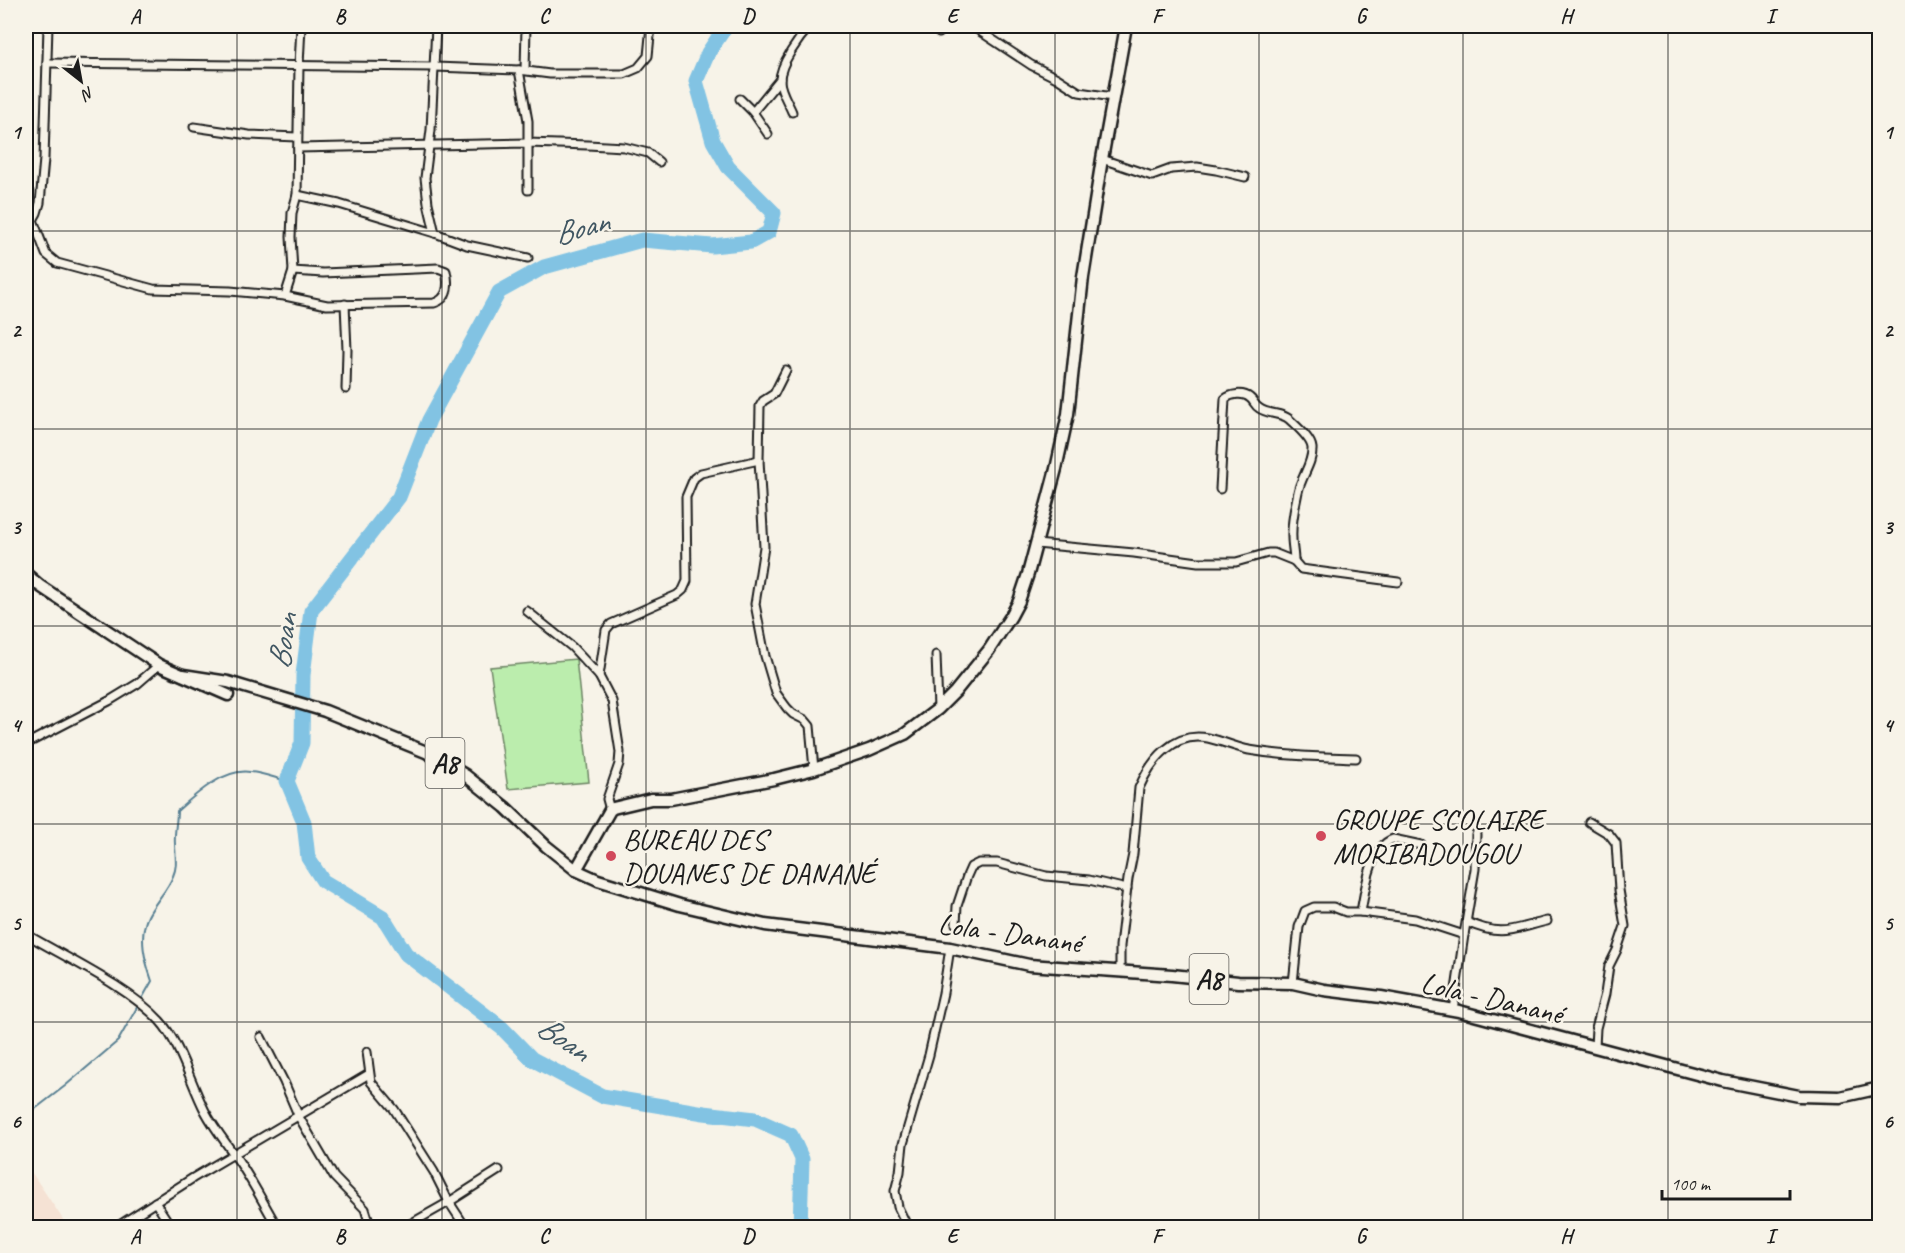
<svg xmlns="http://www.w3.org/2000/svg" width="1905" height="1253" font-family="Caveat,sans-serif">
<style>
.built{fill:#f5e2d4}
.green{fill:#bbedad;stroke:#6c8464;stroke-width:1.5}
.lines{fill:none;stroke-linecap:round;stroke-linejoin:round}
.stream{stroke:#598093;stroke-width:2}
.river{stroke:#82c3e3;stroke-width:15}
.street-casing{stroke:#1c1c1c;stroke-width:11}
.primary-casing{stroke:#1c1c1c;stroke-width:15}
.street{stroke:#f7f3e8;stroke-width:7}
.primary{stroke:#f7f3e8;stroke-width:10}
.grid{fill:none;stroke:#1c1c1c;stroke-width:1.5;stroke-opacity:0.55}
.poi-dot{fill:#d1495b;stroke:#f7f3e8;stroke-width:2}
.labels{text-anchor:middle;stroke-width:5;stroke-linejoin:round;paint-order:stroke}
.shield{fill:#f7f3e8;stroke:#5e5c59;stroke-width:1.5}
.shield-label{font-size:28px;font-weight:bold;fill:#1c1c1c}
.poi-label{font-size:30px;fill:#1c1c1c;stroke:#f7f3e8;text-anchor:start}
.street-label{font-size:30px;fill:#1c1c1c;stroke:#f7f3e8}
.water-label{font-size:32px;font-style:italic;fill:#405662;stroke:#f7f3e8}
.neatline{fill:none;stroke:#1c1c1c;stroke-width:2}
.grid-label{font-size:20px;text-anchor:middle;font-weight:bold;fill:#1c1c1c}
</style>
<rect width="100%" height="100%" fill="#f7f3e8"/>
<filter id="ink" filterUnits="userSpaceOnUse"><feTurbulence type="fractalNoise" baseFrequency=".0167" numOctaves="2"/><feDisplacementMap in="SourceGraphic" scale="12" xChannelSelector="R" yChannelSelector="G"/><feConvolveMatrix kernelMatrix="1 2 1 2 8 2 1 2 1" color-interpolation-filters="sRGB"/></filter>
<g filter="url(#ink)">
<path class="built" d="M26,1164L68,1227H26Z"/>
<path class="green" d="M576,659L589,782L508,789L490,667Z"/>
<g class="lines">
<path class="stream" d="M26,1116L65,1086L118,1041L152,981C145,961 138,937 148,916C155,902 167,891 173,876C178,865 175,856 175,844C174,833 177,822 177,811C195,795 224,768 250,772C263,773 275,778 287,781"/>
<path class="river" d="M726,26L708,53L696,81L713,141L728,167L774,213L769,232L751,242L712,246L642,240L544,267L499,292L429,420L399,497L311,611L303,675L302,743L287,781L304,822L308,858L323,881L383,917L406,954L502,1028L532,1059L602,1096L704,1113L755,1119L791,1135L802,1159L800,1228"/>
<defs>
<g id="street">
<path d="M436,26L431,130L425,178L428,203L435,233L467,245L528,258"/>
<path d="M933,26L939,33"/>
<path d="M972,26L1031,65L1057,78L1079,92L1113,97"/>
<path d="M47,63L435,67L519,70L550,74H624L638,68L648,56L651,26"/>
<path d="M519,70L528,121V190"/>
<path d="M525,70L526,26"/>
<path d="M740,99L753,112L768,134"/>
<path d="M753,112L780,79"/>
<path d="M792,112C788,102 780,91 780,80C780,64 799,38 810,26"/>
<path d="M194,127L249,135L297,137"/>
<path d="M298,148L528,143L588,145L624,147L648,153L659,162"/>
<path d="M1102,159L1152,176L1171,169L1197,167L1216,170L1245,177"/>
<path d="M297,195L339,204L435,233"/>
<path d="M33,220L46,254L57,263L153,289L230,291L285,296L293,271L291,237L292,213L297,195L299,65L301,26"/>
<path d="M26,224L33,220L37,213L40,203L44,159L48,26"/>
<path d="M285,296L327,305L434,303C449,299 449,284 446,271L438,268L323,273L293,271"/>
<path d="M345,304L347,350L346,389"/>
<path d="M786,370L774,394L763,401L760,406L759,460L764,547L755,604L765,656L776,693L787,708L793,714L805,720L810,726L814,769"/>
<path d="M1220,489L1225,399C1231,394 1243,392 1250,398C1254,401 1255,406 1259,408C1268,415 1281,412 1289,419C1296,426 1311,438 1312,448C1313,463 1301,477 1298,492C1295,506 1291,523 1292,538C1292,545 1294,553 1294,561"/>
<path d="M1036,544L1134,553L1198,562H1236L1268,553H1274L1294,561L1301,569L1398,582"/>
<path d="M527,611L572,647L599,676L612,701L620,752L619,764L607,799L610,810"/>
<path d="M936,655L938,709"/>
<path d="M599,676L606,630L611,624L677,595L683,590L687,581L686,497L694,478L701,473L759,460"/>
<path d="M26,744L109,701L137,684L159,665"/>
<path d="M1589,822L1609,834L1616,843L1619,890L1625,926L1617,950L1609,966L1605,994L1596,1028L1595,1047"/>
<path d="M1361,912C1365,890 1370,847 1393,839L1421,845"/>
<path d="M1467,922C1502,938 1513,929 1547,921"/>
<path d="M956,924L957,906L967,876L971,867L979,863H997L1046,876L1089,880L1127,889"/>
<path d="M26,934C66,958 129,987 160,1021C180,1043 191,1084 205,1111C213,1126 223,1139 233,1153C250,1176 263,1203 278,1228"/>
<path d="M1120,971V946L1128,879L1133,854L1139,788C1151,760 1174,731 1208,738C1222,741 1235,747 1249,750C1284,756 1320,757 1356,758"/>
<path d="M1293,983L1299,927L1305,911L1314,907H1333L1346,912H1361L1415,919L1464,935"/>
<path d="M1453,1010L1464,935L1475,869L1476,834"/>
<path d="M261,1037L284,1082L299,1117L334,1177L365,1209L371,1228"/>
<path d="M367,1052L371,1082L394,1109L434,1172L449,1202L466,1228"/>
<path d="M155,1202L172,1228"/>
<path d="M115,1228L193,1178L369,1074"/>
<path d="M403,1228L449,1202L499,1170"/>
<path d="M908,1228L898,1207L895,1191L900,1172L903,1144L929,1055L943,993L950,948"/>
</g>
<g id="primary">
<path d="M26,574L40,586L159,665L228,695"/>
<path d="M183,675L228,682L325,711L426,752L465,775L505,807L546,846L576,870L598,880L680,905L765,925L950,948L1029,965L1172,975L1238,982L1293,983L1324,990L1381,997L1459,1011L1723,1081L1799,1096L1840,1097L1880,1088"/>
<path d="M576,870L610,810L613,808L651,799H671L774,779L814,769L869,750L905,734L938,709L955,692L989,650L1011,616L1019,601L1028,574L1056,469L1068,414L1083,277L1102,159L1126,26"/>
</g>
</defs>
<use href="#street" class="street-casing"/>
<use href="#primary" class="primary-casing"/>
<use href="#street" class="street"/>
<use href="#primary" class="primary"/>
</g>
</g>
<path class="grid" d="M237,26V1228M442,26V1228M646,26V1228M850,26V1228M1055,26V1228M1259,26V1228M1463,26V1228M1668,26V1228M26,231H1880M26,429H1880M26,626H1880M26,824H1880M26,1022H1880"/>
<g class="poi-dot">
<circle cx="1321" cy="836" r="6"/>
<circle cx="611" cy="856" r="6"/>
</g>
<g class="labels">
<g class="shield">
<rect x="425.5" y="738" width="39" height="50" rx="4.5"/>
<rect x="1189.5" y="954" width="39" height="50" rx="4.5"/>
</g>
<g class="shield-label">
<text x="445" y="773">A8</text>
<text x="1209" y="989">A8</text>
</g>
<g class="poi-label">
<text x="1333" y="829">GROUPE SCOLAIRE<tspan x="1333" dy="34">MORIBADOUGOU</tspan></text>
<text x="623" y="849">BUREAU DES<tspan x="623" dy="34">DOUANES DE DANANÉ</tspan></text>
</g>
<g class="street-label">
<text transform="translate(1010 933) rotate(8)" y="10">Lola - Danané</text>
<text transform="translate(1492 998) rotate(13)" y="10">Lola - Danané</text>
</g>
<g class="water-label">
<text transform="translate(581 227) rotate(-15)" y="11">Boan</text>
<text transform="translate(282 641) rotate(-81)" y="11">Boan</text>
<text transform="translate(564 1038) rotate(34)" y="11">Boan</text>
</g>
</g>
<rect width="1905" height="1253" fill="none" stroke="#f7f3e8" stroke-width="66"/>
<g transform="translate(81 81) rotate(149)" stroke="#f7f3e8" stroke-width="4.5" paint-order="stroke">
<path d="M0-4.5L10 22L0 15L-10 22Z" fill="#1c1c1c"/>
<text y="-9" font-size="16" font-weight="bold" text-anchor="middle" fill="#1c1c1c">N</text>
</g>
<path d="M1662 1190v9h128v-9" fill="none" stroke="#1c1c1c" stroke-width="3"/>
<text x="1671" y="1190" font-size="18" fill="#1c1c1c" stroke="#f7f3e8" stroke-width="4.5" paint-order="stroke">100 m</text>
<rect x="33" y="33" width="1839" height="1187" class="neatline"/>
<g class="grid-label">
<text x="135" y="23">A</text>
<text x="340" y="23">B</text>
<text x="544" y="23">C</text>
<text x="748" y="23">D</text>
<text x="952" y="23">E</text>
<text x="1157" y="23">F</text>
<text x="1361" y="23">G</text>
<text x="1566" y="23">H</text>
<text x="1770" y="23">I</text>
<text x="16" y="139">1</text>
<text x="1888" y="139">1</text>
<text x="16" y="337">2</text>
<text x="1888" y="337">2</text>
<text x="16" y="534">3</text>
<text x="1888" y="534">3</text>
<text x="16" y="732">4</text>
<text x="1888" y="732">4</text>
<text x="16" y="930">5</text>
<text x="1888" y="930">5</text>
<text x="16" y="1128">6</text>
<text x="1888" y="1128">6</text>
<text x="135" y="1243">A</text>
<text x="340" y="1243">B</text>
<text x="544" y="1243">C</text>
<text x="748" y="1243">D</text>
<text x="952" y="1243">E</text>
<text x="1157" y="1243">F</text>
<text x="1361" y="1243">G</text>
<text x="1566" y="1243">H</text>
<text x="1770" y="1243">I</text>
</g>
</svg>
